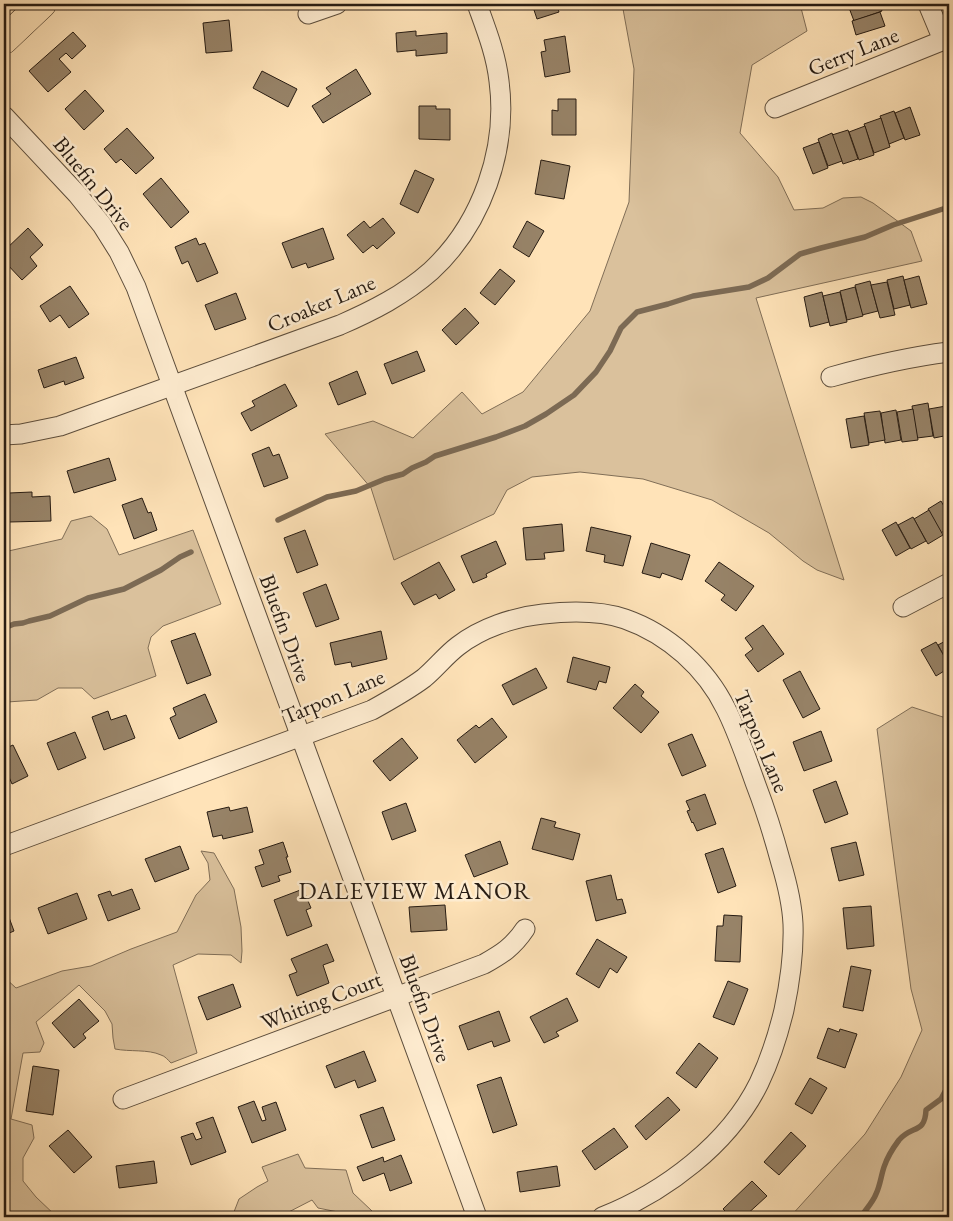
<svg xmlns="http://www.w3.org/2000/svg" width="953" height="1221" font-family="'EB Garamond',serif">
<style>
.green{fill:#dac19c;stroke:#806e57}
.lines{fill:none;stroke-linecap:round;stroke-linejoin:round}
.stream{stroke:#7c6a54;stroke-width:5.5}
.building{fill:#978368;stroke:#261b12}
.street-casing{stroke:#5c4d3c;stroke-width:21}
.primary-casing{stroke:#261b12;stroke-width:29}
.street{stroke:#ffedd1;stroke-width:19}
.primary{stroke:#ffe3b8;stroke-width:28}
.labels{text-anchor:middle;stroke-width:5;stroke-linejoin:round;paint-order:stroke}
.street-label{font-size:22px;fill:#261b12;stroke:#ffedd1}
.neighbourhood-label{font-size:24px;letter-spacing:1px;fill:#261b12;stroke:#ffedd1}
</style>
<rect width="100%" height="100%" fill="#ffe3b8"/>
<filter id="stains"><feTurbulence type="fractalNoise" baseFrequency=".004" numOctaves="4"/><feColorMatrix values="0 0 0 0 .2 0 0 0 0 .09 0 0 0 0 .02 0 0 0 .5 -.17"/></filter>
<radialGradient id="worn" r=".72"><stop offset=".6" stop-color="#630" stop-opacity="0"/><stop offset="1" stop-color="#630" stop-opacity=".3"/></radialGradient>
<g class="green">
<path d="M621,4H800L807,31L752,65L740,133L778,177L794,210L823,208L843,198L861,197L873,203L911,231L922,261L756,298L844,580L817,570L803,561L769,533L712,500L643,479L580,472L532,477L507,490L494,514L394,560L371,488L325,434L373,421L413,438L462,392L482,414L523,392L590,311L629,202L634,69L623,9Z"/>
<path d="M91,516L107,529L119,555L193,530L221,604L163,626L151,637L148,648L156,676L94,699L82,688H58L37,700L7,702L4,698V552L62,539L71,521Z"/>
<path d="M912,707L949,719V1217H790L865,1134L901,1077L922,1030L911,989L877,729Z"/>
<path d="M201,851L214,853L234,889L241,927L242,951L241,963L231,955L198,954L173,965L197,1053L171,1063C168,1060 165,1056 161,1055C148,1049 130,1052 115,1049L113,1038L112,1024L105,1011L79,985L36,1022L44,1043L40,1052L23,1053L11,1119L32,1125L34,1138L23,1158V1181L36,1197L57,1217H14L4,1213V977L16,988L62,971L91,966L131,949L177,932L196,895L210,880L208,863Z"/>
<path d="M298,1154L305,1168L346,1170L353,1193L372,1211L371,1217H347L343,1213L318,1208L312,1200L279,1217H232L239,1199L257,1187L268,1181L262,1167Z"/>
</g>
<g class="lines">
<g class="stream">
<path d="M278,520L327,497L356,491L385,479L403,474L412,468L426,462L435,456L496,437L525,426L546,414L574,395L596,372L610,351L621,328L637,312L668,304L693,296L749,287L768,278L800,254L821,248L865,237L893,225L949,207"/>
<path d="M4,628L14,624L23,623L29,621L50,616L88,598L124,589L161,570L180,557L191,552"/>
<path d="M861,1217C866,1209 873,1202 876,1194C880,1186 881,1176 884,1167C887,1158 893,1148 899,1140C912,1125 925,1134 926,1110L941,1099L949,1084"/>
</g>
</g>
<g class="building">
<path d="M532,4H556L559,12L537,19Z"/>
<path d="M851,4H880L882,11L854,21L848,5Z"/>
<path d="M880,12L885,26L856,35L852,21Z"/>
<path d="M229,20L232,51L206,53L203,23Z"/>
<path d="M416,31V36L447,33V53L416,56V50L397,52L396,33Z"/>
<path d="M73,32L86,46L72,59L66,53L59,59L71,72L48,92L29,71Z"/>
<path d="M565,36L570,72L545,77L541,52L546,51L544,40Z"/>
<path d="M356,69L371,94L323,123L312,106L331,94L326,88Z"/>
<path d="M262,71L297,89L288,107L253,88Z"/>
<path d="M85,90L104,111L84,130L65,109Z"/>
<path d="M558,99H576V135H552V110L558,111Z"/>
<path d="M419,106H436V109H450V140L419,139Z"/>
<path d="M910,107L920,135L905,140L895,113Z"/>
<path d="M894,111L904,138L889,144L880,116Z"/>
<path d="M881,118L890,147L874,153L864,124Z"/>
<path d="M865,126L874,155L859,160L849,132Z"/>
<path d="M127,128L154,158L136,174L121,159L116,163L104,149Z"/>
<path d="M848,130L858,159L843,164L832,135Z"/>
<path d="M832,133L842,161L828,166L818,139Z"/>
<path d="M819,142L828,168L813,174L803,148Z"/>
<path d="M541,160L570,166L564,199L535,194Z"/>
<path d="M415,170L434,179L418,213L400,204Z"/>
<path d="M161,178L189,212L171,228L143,194Z"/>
<path d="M383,218L395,233L377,249L373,245L363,253L347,235L364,221L370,228Z"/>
<path d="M527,221L544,231L529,257L513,247Z"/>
<path d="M28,228L43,245L30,257L37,266L22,280L4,261V251Z"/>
<path d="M323,228L334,259L308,268L306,263L292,268L282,243Z"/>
<path d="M196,238L199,245L205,243L218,273L197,282L188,261L182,264L175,247Z"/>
<path d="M500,269L515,281L495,305L480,293Z"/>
<path d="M903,276L910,305L894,309L887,280Z"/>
<path d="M919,276L927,304L911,308L904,280Z"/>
<path d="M870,281L878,311L862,315L855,285Z"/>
<path d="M887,282L895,315L880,318L871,285Z"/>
<path d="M70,286L89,314L69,328L60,315L50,322L40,306Z"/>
<path d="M855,287L863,316L847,320L840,291Z"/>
<path d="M822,292L829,322L810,327L804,297Z"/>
<path d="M840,292L847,322L830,326L823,296Z"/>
<path d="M236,293L246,319L215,330L205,305Z"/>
<path d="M465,308L479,323L456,345L442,330Z"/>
<path d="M417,351L425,371L392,384L384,364Z"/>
<path d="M76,357L84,378L65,385L64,381L44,388L38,370Z"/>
<path d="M357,371L366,394L338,405L329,383Z"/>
<path d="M285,384L297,406L251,431L241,413L255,406L252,401Z"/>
<path d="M928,403L933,436L917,438L912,406Z"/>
<path d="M946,406L949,427V435L934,438L929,409Z"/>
<path d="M913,409L918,440L902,442L897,412Z"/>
<path d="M896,410L901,440L885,443L881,413Z"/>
<path d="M880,411L885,440L869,443L864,413Z"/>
<path d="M864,416L869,445L851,448L846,419Z"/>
<path d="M269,447L273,456L279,454L288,478L264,487L252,454Z"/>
<path d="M109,458L116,480L74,493L67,471Z"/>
<path d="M32,492V497L50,496L51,521L9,522V493Z"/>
<path d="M142,498L148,513L151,512L157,530L134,539L122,505Z"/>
<path d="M941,501L949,515V528L941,533L928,509Z"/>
<path d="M929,510L943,535L928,544L914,519Z"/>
<path d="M913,517L926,541L911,549L898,525Z"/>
<path d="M896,522L910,548L896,556L882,530Z"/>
<path d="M562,524L564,551L544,553L545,559L526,560L523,528Z"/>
<path d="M591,527L631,536L623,566L604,562L605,555L586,551Z"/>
<path d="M305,530L318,565L297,573L284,538Z"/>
<path d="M496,541L506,564L486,574L487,577L473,583L461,556Z"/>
<path d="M651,543L690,555L682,580L662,573L660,578L642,573Z"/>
<path d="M439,562L455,590L439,599L436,594L414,605L401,583Z"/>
<path d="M719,562L754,586L736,611L721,600L725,595L705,581Z"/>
<path d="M326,584L339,619L316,627L303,593Z"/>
<path d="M763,625L784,654L758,672L745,655L753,649L745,638Z"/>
<path d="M381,631L387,659L352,667L351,662L335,665L330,643Z"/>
<path d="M195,633L211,675L187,684L171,641Z"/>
<path d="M949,639V665L938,645Z"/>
<path d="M936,642L949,665V668L936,676L921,650Z"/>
<path d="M573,657L610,667L606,683L599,681L596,690L567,682Z"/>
<path d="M536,668L547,688L513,705L502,685Z"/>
<path d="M800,671L820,709L803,718L783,680Z"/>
<path d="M635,684L644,692L641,696L659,712L641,733L613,708Z"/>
<path d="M205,694L217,722L179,739L170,718L176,715L173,708Z"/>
<path d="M108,711L111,720L126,715L135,738L104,750L92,717Z"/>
<path d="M492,718L507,737L475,763L457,740L476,725L479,728Z"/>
<path d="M821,731L832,761L804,771L793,742Z"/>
<path d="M75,732L86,758L58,770L47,743Z"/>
<path d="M692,734L706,766L682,776L668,744Z"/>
<path d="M402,738L418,758L390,781L373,761Z"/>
<path d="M13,745L28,776L12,784L9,777L4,780V749Z"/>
<path d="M836,781L848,814L825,823L813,790Z"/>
<path d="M705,794L716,824L697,831L693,822L692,823L687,811L690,810L686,801Z"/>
<path d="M406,803L416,831L392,840L382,812Z"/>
<path d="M229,807L230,811L247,807L253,832L223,839L222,835L213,837L207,812Z"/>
<path d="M541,818L556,822L554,827L580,834L573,860L532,849Z"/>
<path d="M500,841L508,864L474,877L465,855Z"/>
<path d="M283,842L288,857H286L291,872L278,876L280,881L262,887L255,867L264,864L259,850Z"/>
<path d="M856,842L864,875L839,881L831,848Z"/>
<path d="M180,846L189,869L155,882L145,859Z"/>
<path d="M723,848L736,886L718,893L705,854Z"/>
<path d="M611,875L617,900L622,899L626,913L596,921L586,881Z"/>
<path d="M132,889L140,909L108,921L98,895L110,891L112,896Z"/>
<path d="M303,889L311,908L306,910L312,926L287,936L274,900Z"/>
<path d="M77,893L87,919L48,934L38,908Z"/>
<path d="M445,905L447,930L411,932L409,907Z"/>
<path d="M871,906L874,946L847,949L843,908Z"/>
<path d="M7,912L14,931L7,934L9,939L4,941V913Z"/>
<path d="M724,915L742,916L740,962L715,961L717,926H723Z"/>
<path d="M597,939L627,957L617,973L610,968L599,988L576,974Z"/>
<path d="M327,944L334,961L323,965L329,983L297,996L289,975L297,972L291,959Z"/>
<path d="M851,966L871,970L863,1011L843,1007Z"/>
<path d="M728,981L748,989L734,1025L713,1017Z"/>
<path d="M233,984L241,1007L207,1020L198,997Z"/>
<path d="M567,998L578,1021L556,1032L559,1036L544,1043L530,1017Z"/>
<path d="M79,999L99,1021L83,1034L86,1038L74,1048L52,1023Z"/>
<path d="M499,1011L510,1041L494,1047L492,1041L468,1050L459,1026Z"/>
<path d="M828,1028L839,1032L840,1029L857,1034L845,1068L817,1058Z"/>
<path d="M699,1043L718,1058L696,1088L676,1073Z"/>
<path d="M364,1051L376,1081L358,1088L355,1080L335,1088L326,1066Z"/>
<path d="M33,1066L59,1070L53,1115L26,1111Z"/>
<path d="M501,1077L517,1125L493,1133L477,1085Z"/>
<path d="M810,1078L827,1088L812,1114L795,1104Z"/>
<path d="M668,1097L680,1110L646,1140L635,1126Z"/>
<path d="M254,1101L262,1121L266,1120L262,1107L276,1102L286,1130L252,1143L238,1107Z"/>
<path d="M383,1107L395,1140L372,1148L360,1115Z"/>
<path d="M213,1117L226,1152L191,1165L181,1137L193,1133L196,1140L202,1138L196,1123Z"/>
<path d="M614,1128L628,1147L595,1170L582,1151Z"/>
<path d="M68,1130L92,1157L74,1173L49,1146Z"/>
<path d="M791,1132L806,1146L779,1175L764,1162Z"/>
<path d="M401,1155L412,1183L390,1191L384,1173L363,1181L357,1167L383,1157L384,1162Z"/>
<path d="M154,1161L157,1183L119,1188L116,1166Z"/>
<path d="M557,1166L560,1186L520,1192L517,1172Z"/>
<path d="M752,1181L767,1196L744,1217H731L723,1209Z"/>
</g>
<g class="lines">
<defs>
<g id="street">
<path d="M928,4L943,40"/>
<path d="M308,14L337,4"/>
<path d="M775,108L949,38"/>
<path d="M4,116L77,194L102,225L119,252L136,287L477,1217"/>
<path d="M831,377C870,366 909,357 949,352"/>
<path d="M4,435L21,434L60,426L340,325C372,311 404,295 431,271C482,224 508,149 499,81C496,54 486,29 477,4"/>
<path d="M903,607L949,583"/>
<path d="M4,846L372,710C390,700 408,690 424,678C436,668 446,655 458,646C481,628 514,617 543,614C570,611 599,610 625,619C668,634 706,668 726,709C738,733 747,760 756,785C766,811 774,837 781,863C787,883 792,903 793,924C794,953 790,982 784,1010C778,1035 770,1060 759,1083C729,1144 665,1192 602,1217"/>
<path d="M123,1099L484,964C502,954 513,947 525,929"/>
</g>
<path id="primary" d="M4,40L42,4"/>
</defs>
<use href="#street" class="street-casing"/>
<use href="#primary" class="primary-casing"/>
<use href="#street" class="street"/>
<use href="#primary" class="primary"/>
</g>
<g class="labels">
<g class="street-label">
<text transform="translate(853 51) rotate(-22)" y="8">Gerry Lane</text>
<text transform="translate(94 183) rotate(51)" y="8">Bluefin Drive</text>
<text transform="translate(321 303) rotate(-23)" y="8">Croaker Lane</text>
<text transform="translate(286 628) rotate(70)" y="8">Bluefin Drive</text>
<text transform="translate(333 696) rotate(-23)" y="8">Tarpon Lane</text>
<text transform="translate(762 741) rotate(67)" y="8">Tarpon Lane</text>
<text transform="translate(321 1000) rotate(-21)" y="8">Whiting Court</text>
<text transform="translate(426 1008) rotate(70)" y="8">Bluefin Drive</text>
</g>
<g class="neighbourhood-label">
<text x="415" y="899">DALEVIEW MANOR</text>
</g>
</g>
<rect width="953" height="1221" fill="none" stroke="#ffe3b8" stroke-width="20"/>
<rect x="5" y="5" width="943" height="1211" fill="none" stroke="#261b12" stroke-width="2.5"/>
<rect x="10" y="10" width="933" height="1201" fill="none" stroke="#261b12"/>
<rect width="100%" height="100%" filter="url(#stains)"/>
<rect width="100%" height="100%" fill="url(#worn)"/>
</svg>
